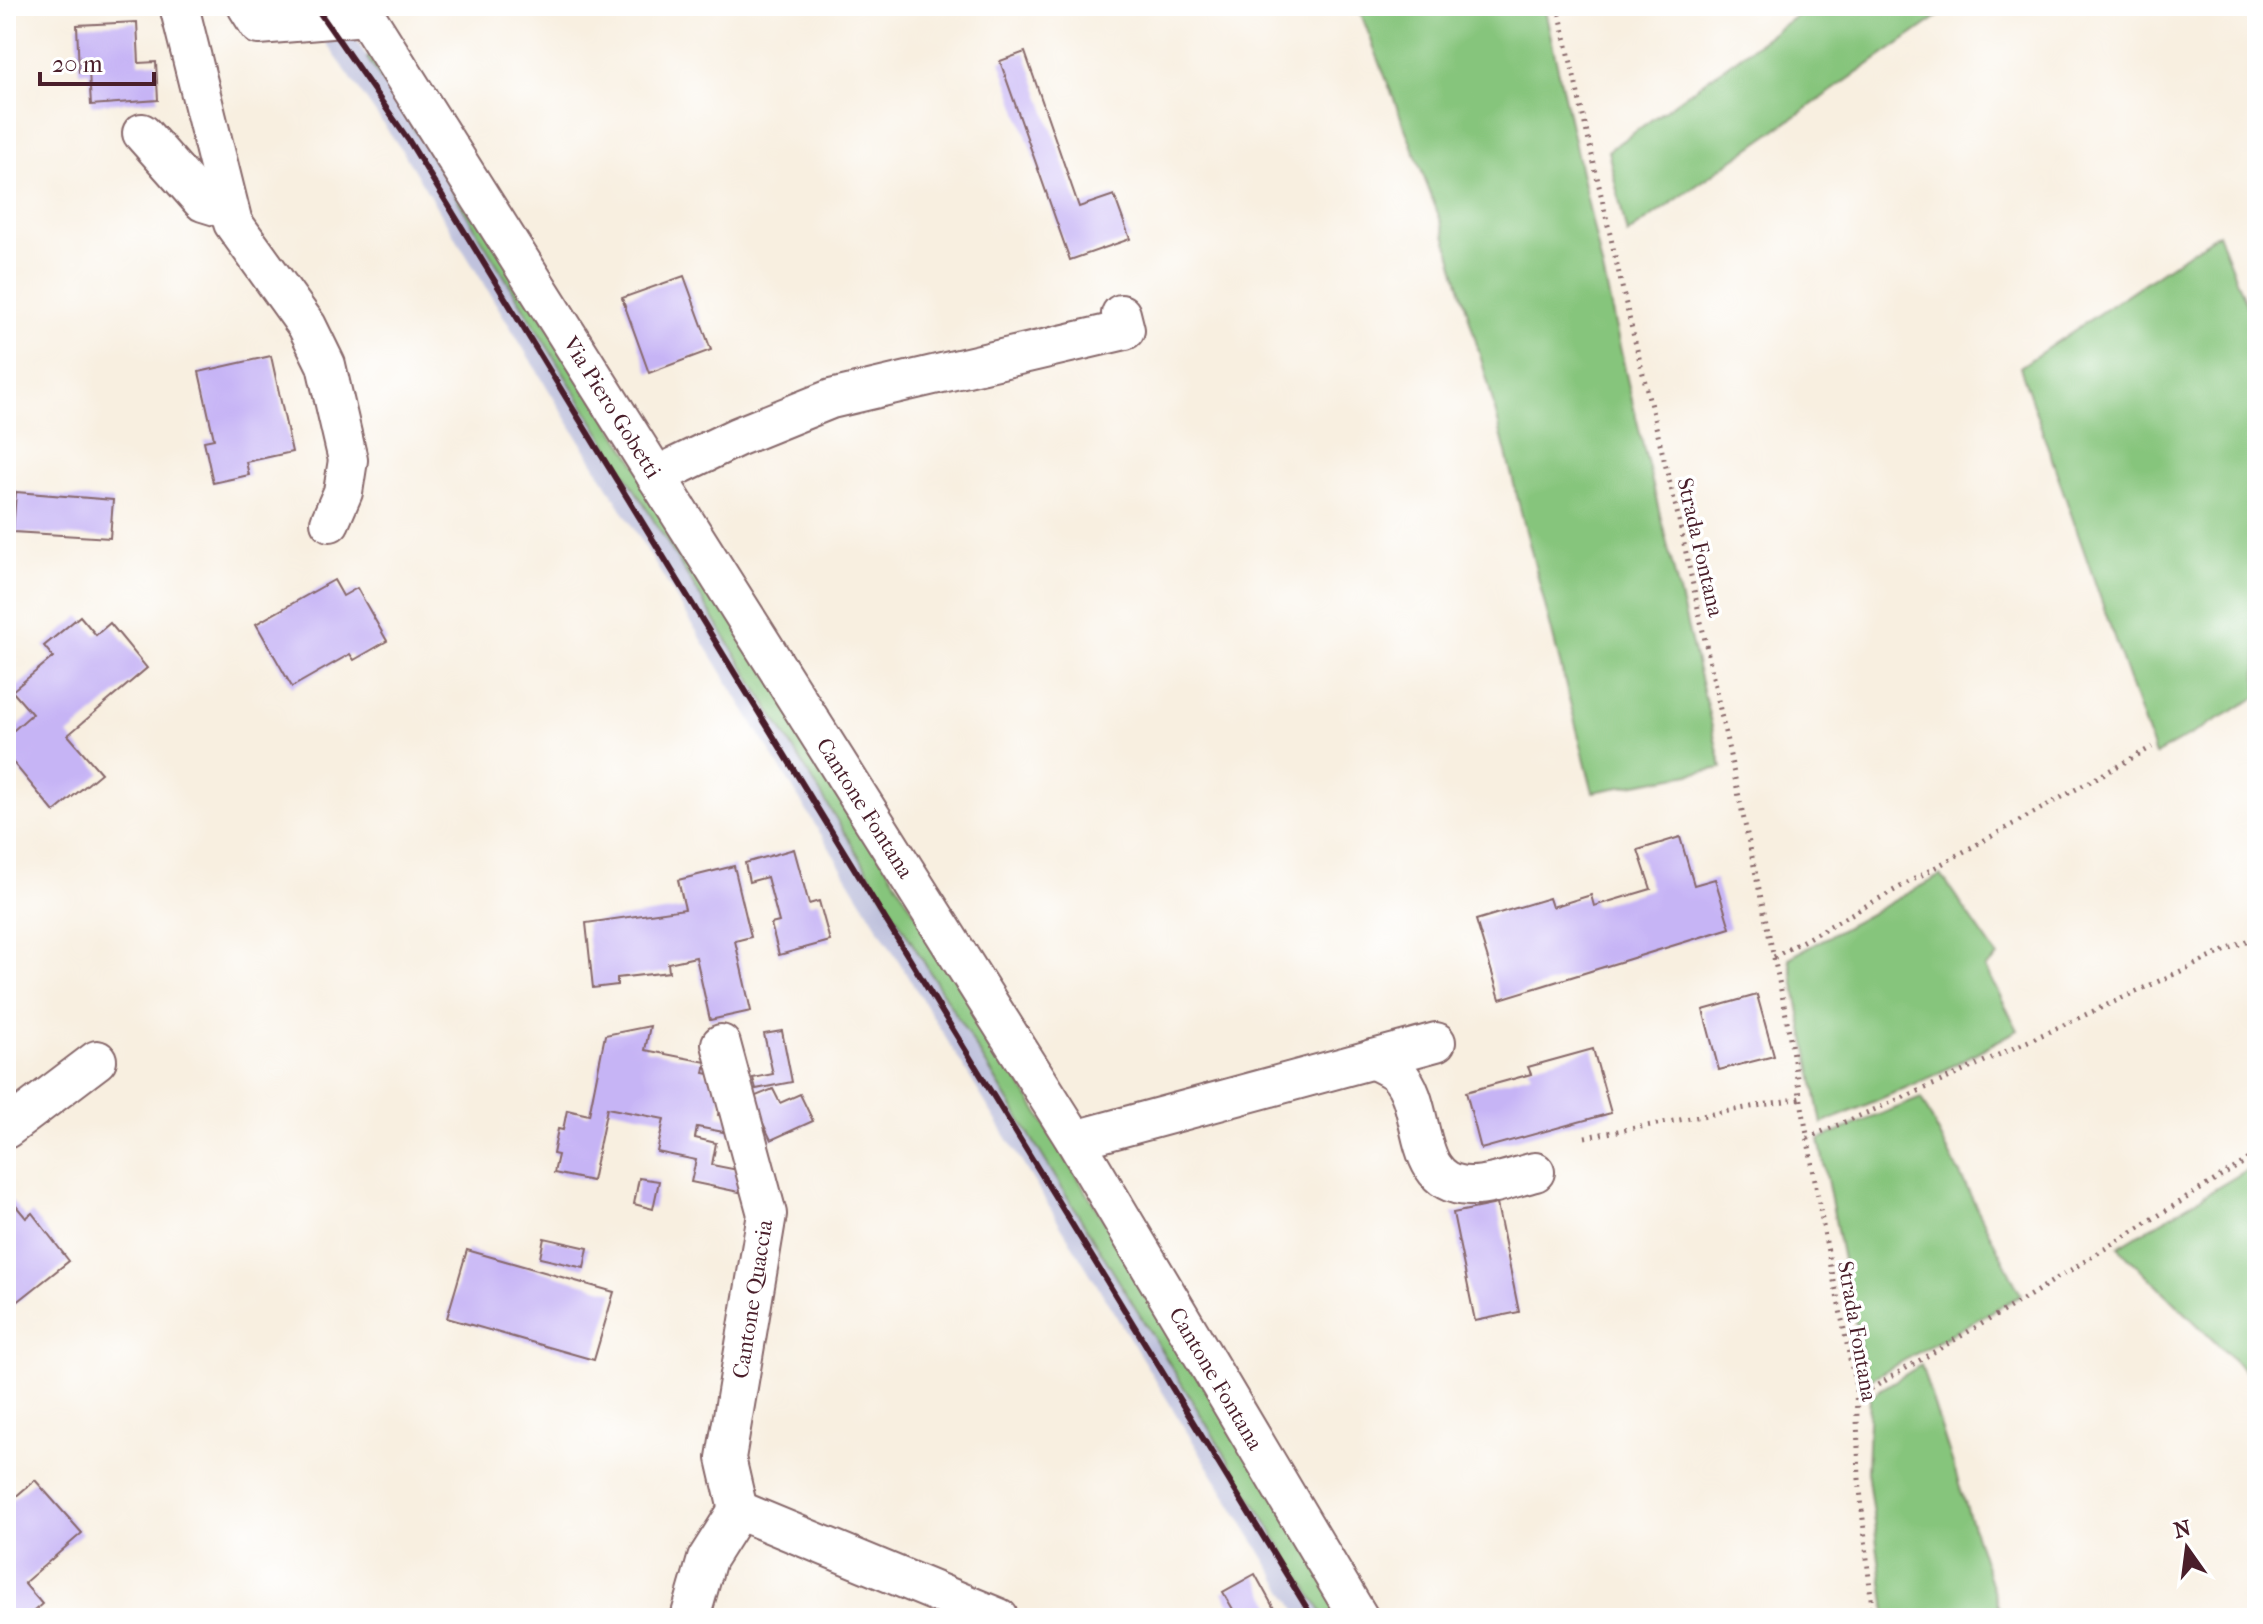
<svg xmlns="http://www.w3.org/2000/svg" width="2263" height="1624" font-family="'IM FELL French Canon',serif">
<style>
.industrial{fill:#c0c2dd}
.green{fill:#86c57c;stroke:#687254;stroke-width:2}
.building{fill:#c6b4f5}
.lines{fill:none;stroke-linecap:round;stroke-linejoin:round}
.minor-casing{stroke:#87686a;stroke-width:42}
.path{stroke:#87686a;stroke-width:5;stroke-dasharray:2 6;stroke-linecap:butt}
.minor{stroke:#fff;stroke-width:38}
.rail{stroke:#4a1f2b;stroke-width:6}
.labels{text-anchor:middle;stroke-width:7;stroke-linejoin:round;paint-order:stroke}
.street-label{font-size:22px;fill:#4a1f2b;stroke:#fff}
</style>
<rect width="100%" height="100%" fill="#fff"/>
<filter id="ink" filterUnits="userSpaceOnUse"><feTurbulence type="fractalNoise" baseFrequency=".0125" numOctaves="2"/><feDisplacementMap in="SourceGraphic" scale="16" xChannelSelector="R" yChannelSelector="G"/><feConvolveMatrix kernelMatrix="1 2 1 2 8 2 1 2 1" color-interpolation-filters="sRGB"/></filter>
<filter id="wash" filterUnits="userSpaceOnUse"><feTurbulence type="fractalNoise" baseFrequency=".006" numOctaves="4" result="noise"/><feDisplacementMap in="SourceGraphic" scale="32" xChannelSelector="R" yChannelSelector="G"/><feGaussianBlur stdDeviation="1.8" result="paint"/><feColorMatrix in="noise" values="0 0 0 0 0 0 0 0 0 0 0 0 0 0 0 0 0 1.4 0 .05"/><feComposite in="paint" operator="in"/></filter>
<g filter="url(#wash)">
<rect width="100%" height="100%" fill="#f8efe0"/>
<path class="industrial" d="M300,6H334L421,140L1325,1618H1301L403,152Z"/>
<g class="green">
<path d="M1358,6H1544L1630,392L1722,768L1593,792L1488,383L1442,224Z"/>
<path d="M1810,6H1953L1627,234L1608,151Z"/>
<path d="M375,53L739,627L1349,1618H1325L421,140L367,58Z"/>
<path d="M2218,233L2257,333V697L2155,755L2020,367Z"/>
<path d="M1941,875L1998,957L1985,968L2018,1030L1933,1076L1822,1124L1789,958Z"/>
<path d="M1921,1098L2021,1295L1867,1381L1819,1139Z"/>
<path d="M2257,1164V1383L2118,1247Z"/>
<path d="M1921,1365L2002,1618H1887L1867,1471L1870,1396Z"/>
</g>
<g id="blocks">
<g class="building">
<path d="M137,22L139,63L156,62L158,100L91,105L89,71L79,72L77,25Z"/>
<path d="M1025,52L1079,207L1114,195L1130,239L1070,260L1000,61Z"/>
<path d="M684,276L711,350L649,373L622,298Z"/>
<path d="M271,356L292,452L246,462L249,475L213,483L204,441L214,439L199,372Z"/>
<path d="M16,492L113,500L110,538L13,532Z"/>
<path d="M334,580L343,596L357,588L387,641L354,660L350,654L292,687L256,624Z"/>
<path d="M80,616L96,635L110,623L147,668L68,735L101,773L54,812L6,754V737L32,714L12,691L53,657L44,646Z"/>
<path d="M1680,837L1694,885L1715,879L1730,928L1500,999L1476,920L1549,898L1552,907L1591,895L1594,906L1651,889L1638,850Z"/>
<path d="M794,849L809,904L819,901L830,941L779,955L771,924L779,922L767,877L749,882L745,863Z"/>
<path d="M734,866L751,937L735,941L751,1011L710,1020L696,957L668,963L669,972L617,978V985L593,988L586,923L685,909L678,880Z"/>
<path d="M1757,995L1774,1056L1719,1070L1703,1010Z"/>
<path d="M650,1026L645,1050L706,1062L704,1073L714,1075L712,1086L718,1087L721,1095L718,1115L737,1119L734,1134L697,1127L695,1138L716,1143L712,1165L748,1172L744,1193L691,1182L696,1160L657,1152L664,1119L607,1108L592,1181L554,1173L558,1155L553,1154L558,1129L563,1130L567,1110L589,1115L605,1035Z"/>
<path d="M782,1031L792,1082L756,1089L753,1078L773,1074L764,1034Z"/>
<path d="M1593,1049L1611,1113L1481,1149L1466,1092L1531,1074L1528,1067Z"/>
<path d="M773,1089L780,1103L800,1094L813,1121L771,1140L751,1098Z"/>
<path d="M639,1178L659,1181L653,1209L634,1204Z"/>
<path d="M6,1194L26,1218L32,1213L69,1261L6,1311Z"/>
<path d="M1497,1204L1519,1312L1475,1321L1453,1213Z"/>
<path d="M544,1238L588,1248L584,1268L540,1258Z"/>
<path d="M467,1250L614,1292L594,1360L447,1318Z"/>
<path d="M35,1480L82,1533L24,1583L42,1604L26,1618H6V1505Z"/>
<path d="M1255,1574L1278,1616L1275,1618H1238L1223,1592Z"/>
</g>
</g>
</g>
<g filter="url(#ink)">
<use href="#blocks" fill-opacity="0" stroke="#87686a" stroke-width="2"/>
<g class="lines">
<defs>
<g id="minor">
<path d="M179,6L233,223L307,326L326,365L348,460L343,492L330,522"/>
<path id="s1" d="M247,6L259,25L366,16L1075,1140L1359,1618"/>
<path d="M142,133L203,202L229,210"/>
<path d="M656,476L737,437L831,399L1125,330L1121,314"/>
<path d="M721,1044L767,1214L726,1458L738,1510"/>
<path d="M1372,1059C1380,1063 1392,1068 1398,1074C1429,1105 1409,1184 1469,1186C1490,1187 1514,1177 1535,1172"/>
<path d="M6,1129L97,1060"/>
<path d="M1075,1140L1436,1042"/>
<path d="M738,1510L999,1618"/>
<path d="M690,1618L707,1559L738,1510"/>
</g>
</defs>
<use href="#minor" class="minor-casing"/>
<g class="path">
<path d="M1558,6L1628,313L1678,516L1784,1004L1825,1237L1856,1388L1859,1479L1873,1618"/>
<path d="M1774,957L2152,747"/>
<path d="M1585,1137L1801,1098"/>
<path d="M1807,1138L1935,1084L2257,936"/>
<path d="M1857,1397L2024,1299L2257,1154"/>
</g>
<use href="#minor" class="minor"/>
<path class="rail" d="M315,6L409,141L1313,1618"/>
</g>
</g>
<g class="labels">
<g class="street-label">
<text dy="8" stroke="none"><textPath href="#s1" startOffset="592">Via Piero Gobetti</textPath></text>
<text transform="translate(1701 547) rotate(77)" y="8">Strada Fontana</text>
<text dy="8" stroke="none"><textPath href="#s1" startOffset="1066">Cantone Fontana</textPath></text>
<text transform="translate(752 1299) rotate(-81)" y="8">Cantone Quaccia</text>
<text transform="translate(1858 1331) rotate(80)" y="8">Strada Fontana</text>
<text dy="8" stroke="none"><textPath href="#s1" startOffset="1736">Cantone Fontana</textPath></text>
</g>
</g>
<rect width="2263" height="1624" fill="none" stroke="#fff" stroke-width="32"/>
<g transform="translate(2187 1548) rotate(346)" stroke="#ffffff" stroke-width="6" paint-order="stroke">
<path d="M0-6L14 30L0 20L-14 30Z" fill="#4a1f2b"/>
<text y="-12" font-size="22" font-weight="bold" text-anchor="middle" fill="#4a1f2b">N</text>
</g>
<path d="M40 72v12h114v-12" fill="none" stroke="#4a1f2b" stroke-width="4"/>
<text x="52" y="72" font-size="24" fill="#4a1f2b" stroke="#ffffff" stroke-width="6" paint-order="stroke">20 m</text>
</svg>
